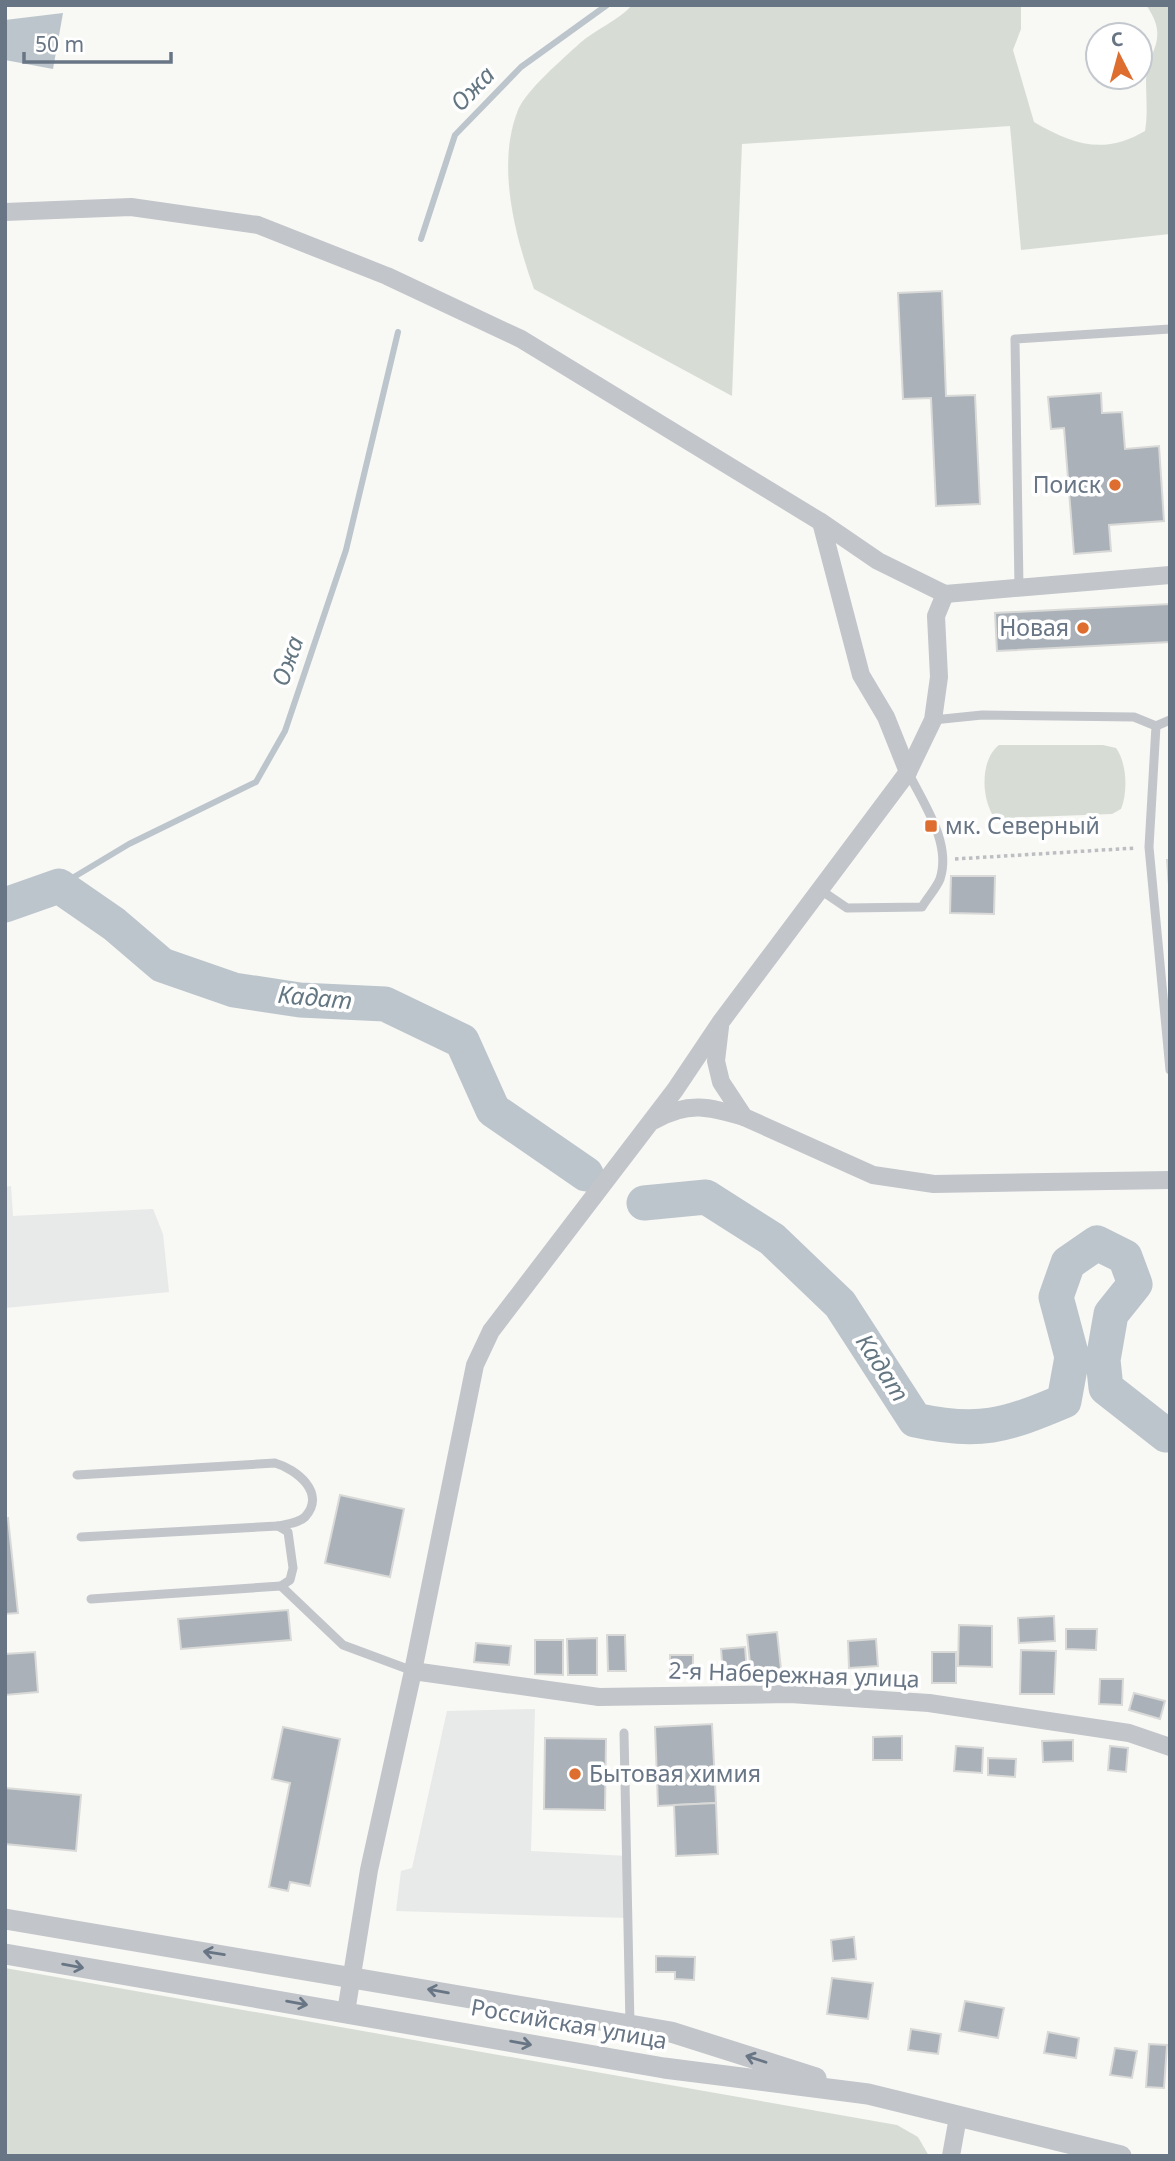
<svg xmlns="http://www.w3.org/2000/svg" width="1175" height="2161" font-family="'Noto Sans',sans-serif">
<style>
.built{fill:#e8eae9}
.green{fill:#d7ddd5}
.water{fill:#bcc5cb}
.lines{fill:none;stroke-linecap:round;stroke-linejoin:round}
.stream{stroke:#bcc5cb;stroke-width:6}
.river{stroke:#bcc5cb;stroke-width:35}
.building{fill:#aab1b8;stroke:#d9dad8;stroke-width:2}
.path{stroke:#bcbec1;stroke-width:3.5;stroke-dasharray:3.5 3.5;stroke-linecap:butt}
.service{stroke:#c2c5c9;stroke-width:9}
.minor{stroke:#c2c5c9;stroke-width:18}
.tertiary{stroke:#c2c5c9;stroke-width:21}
.oneway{stroke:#687585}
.poi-dot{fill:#de6e30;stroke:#fff;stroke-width:2.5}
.labels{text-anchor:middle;stroke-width:7;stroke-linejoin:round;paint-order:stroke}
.poi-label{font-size:23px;fill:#687585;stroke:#fff;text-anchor:end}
.street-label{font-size:23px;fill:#687585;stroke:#fff}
.water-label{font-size:24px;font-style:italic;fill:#637681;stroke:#fff}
</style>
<rect width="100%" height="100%" fill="#f8f8f5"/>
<g class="built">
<path d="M11,1186L13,1216L153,1209L163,1234L169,1292L5,1308V1187Z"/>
<path d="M535,1709L531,1851L628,1856V1918L396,1911L401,1871L412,1868L447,1711Z"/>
</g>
<g class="green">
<path d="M632,5H1021V29L1013,50L1034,122C1073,145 1105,155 1145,131C1148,114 1146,98 1146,80C1147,51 1171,40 1146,5H1170V234L1021,250L1010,126L742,144L732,396L534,289C515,236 496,165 518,110C527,89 563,59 580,43C596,29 618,21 632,5Z"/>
<path d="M999,745H1103L1116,748C1127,763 1128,792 1121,809L1112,814L1005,818L992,814C981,794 981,759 999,745Z"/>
<path d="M5,1968L897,2125L918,2137L929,2156H5Z"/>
</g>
<path class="water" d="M63,13L53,69L5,60V20Z"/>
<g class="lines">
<g class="stream">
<path d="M421,239L455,135L521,67L607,5"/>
<path d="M59,886L129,844L256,782L285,731L346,550L398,332"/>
</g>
<g class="river">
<path d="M5,905L59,886L114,924L162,965L234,990L300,1000L385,1004L462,1041L493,1110L586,1174"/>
<path d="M644,1203L706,1197L772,1239L840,1304L915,1420C979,1434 1005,1426 1064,1401L1072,1357L1056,1297L1068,1263L1097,1243L1125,1257L1135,1284L1111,1314L1103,1360L1106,1388L1166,1435L1170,1434"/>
</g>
</g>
<g class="building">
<path d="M942,291L946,396L975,395L980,504L936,506L931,398L903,399L898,293Z"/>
<path d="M1101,393L1102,413L1122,412L1125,449L1159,446L1164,521L1109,525L1111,551L1074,554L1064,428L1051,429L1048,397Z"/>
<path d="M1170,604V642L997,651L995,613Z"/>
<path d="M1167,860H1170V898Z"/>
<path d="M951,876H995L994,914L950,913Z"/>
<path d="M340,1495L404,1509L390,1577L325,1563Z"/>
<path d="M5,1518H8L18,1613L5,1614Z"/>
<path d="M288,1610L291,1640L181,1649L178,1619Z"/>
<path d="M1054,1616L1055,1641L1019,1643L1018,1618Z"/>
<path d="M959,1625L992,1626V1667L958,1666Z"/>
<path d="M1066,1629H1097L1096,1650L1066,1649Z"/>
<path d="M777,1632L781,1669L751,1672L747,1635Z"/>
<path d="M607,1635H625L626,1671H608Z"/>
<path d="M597,1638V1675H568L567,1639Z"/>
<path d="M876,1639L878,1666L849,1668L848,1641Z"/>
<path d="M535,1640H563V1675L535,1674Z"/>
<path d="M476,1643L511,1646L509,1665L474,1662Z"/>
<path d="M745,1647L747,1672L723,1674L721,1649Z"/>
<path d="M1021,1650L1056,1651L1054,1694H1020Z"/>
<path d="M35,1652L38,1692L5,1695V1654Z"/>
<rect x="932" y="1652" width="24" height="31"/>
<rect x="670" y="1655" width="23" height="17"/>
<path d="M1100,1679H1123L1122,1705L1099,1704Z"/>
<path d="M1134,1693L1165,1701L1160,1719L1129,1710Z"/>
<path d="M712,1724L716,1803L658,1806L655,1727Z"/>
<path d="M283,1727L340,1739L310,1886L290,1882L288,1891L269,1887L290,1783L272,1779Z"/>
<path d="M902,1736V1760H873V1737Z"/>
<path d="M545,1738L606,1739L605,1810L544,1809Z"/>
<path d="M1073,1740V1761L1043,1762L1042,1741Z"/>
<path d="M956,1746L983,1748L982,1773L954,1771Z"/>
<path d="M1110,1746L1128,1748L1126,1772L1108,1770Z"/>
<path d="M988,1758L1016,1759L1015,1777L988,1775Z"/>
<path d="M5,1788L81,1795L76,1851L5,1844Z"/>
<path d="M716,1803L718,1854L676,1856L674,1805Z"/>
<path d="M854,1937L856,1959L833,1961L831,1940Z"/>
<path d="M656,1956L695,1957L694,1980L675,1979V1972H656Z"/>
<path d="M832,1978L873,1983L868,2019L827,2014Z"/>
<path d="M965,2001L1004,2008L998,2038L959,2031Z"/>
<path d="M911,2029L941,2034L938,2054L908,2050Z"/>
<path d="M1048,2032L1079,2038L1076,2058L1044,2053Z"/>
<path d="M1149,2044L1167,2045L1164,2088L1146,2087Z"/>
<path d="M1115,2048L1137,2051L1132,2078L1110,2075Z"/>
</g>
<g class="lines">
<path class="path" d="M955,859L1136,848"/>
<g class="service">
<path d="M1019,587L1015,339L1170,329"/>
<path d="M933,720L982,715L1134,717L1156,726L1149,847L1170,1070"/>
<path d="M1156,726L1170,720"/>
<path d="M822,891L847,908L922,907C927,898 936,889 940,879C952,843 923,803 908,772"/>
<path d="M77,1475L275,1463C296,1469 327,1493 305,1517C299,1523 287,1524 278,1526"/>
<path d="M81,1537L278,1526L288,1532L293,1568L290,1580L281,1586"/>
<path d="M91,1599L281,1586L343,1645L413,1671"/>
<path d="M624,1733L630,2025"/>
</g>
<g class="minor">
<path d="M5,212L131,207L258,225L387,276L521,339L821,522L878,561L945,594L1170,575"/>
<path d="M821,522L861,675L886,717L908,772"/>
<path d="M720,1027L716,1061L721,1082L744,1117L873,1175L934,1184L1170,1180"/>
<path d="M655,1120C689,1101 709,1107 744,1117"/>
<path d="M413,1671L599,1697L790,1694L929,1703L1129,1733L1170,1747"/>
<path d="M346,2012L369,1870L413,1671L475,1365L491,1331L675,1090L720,1023L908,772L933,720L939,677L936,616L945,594"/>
<path d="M951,2156L958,2117"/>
</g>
<g class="tertiary">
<path d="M5,1919L671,2032L816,2078"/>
<path d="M5,1954L664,2068L868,2094L1121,2156"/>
</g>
</g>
<defs><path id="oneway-shaft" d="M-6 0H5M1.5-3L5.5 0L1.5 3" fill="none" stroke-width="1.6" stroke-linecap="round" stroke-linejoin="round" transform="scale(1.75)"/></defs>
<g class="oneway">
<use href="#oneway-shaft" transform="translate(214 1953) rotate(-171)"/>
<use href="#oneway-shaft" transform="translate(73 1966) rotate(10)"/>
<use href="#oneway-shaft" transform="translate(438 1991) rotate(-170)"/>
<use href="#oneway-shaft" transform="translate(297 2003) rotate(10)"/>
<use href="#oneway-shaft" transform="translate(521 2043) rotate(10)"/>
<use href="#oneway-shaft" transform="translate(756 2059) rotate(-162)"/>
</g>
<g class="poi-dot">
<circle cx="1115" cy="485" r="7"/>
<circle cx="1083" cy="628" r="7"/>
<rect x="924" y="819" width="14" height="14" rx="3.5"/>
<circle cx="575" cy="1774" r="7"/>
</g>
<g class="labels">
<g class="poi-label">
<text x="1101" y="493">Поиск</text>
<text x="1069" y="636">Новая</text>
<text x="945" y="834" text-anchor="start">мк. Северный</text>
<text x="589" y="1782" text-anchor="start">Бытовая химия</text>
</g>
<g class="street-label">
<text transform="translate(794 1675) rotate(2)" y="8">2-я Набережная улица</text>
<text transform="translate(569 2024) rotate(10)" y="8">Российская улица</text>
</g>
<g class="water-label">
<text transform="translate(473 89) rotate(-46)" y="8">Ожа</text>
<text transform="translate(288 661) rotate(-71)" y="8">Ожа</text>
<text transform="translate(315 998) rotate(5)" y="8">Кадат</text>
<text transform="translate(882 1368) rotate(57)" y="8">Кадат</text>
</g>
</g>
<rect width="1175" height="2161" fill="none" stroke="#687585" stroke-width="14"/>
<g transform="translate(1119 56) rotate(354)"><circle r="33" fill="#ffffff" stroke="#c3c8ce" stroke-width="2"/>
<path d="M0-5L12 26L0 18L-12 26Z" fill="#de6e30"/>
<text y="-10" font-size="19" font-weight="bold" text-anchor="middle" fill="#687585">С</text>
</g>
<path d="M24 52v10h147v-10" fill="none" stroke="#687585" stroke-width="3.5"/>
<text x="35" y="52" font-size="21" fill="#687585" stroke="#ffffff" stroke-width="5" paint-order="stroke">50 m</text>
</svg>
